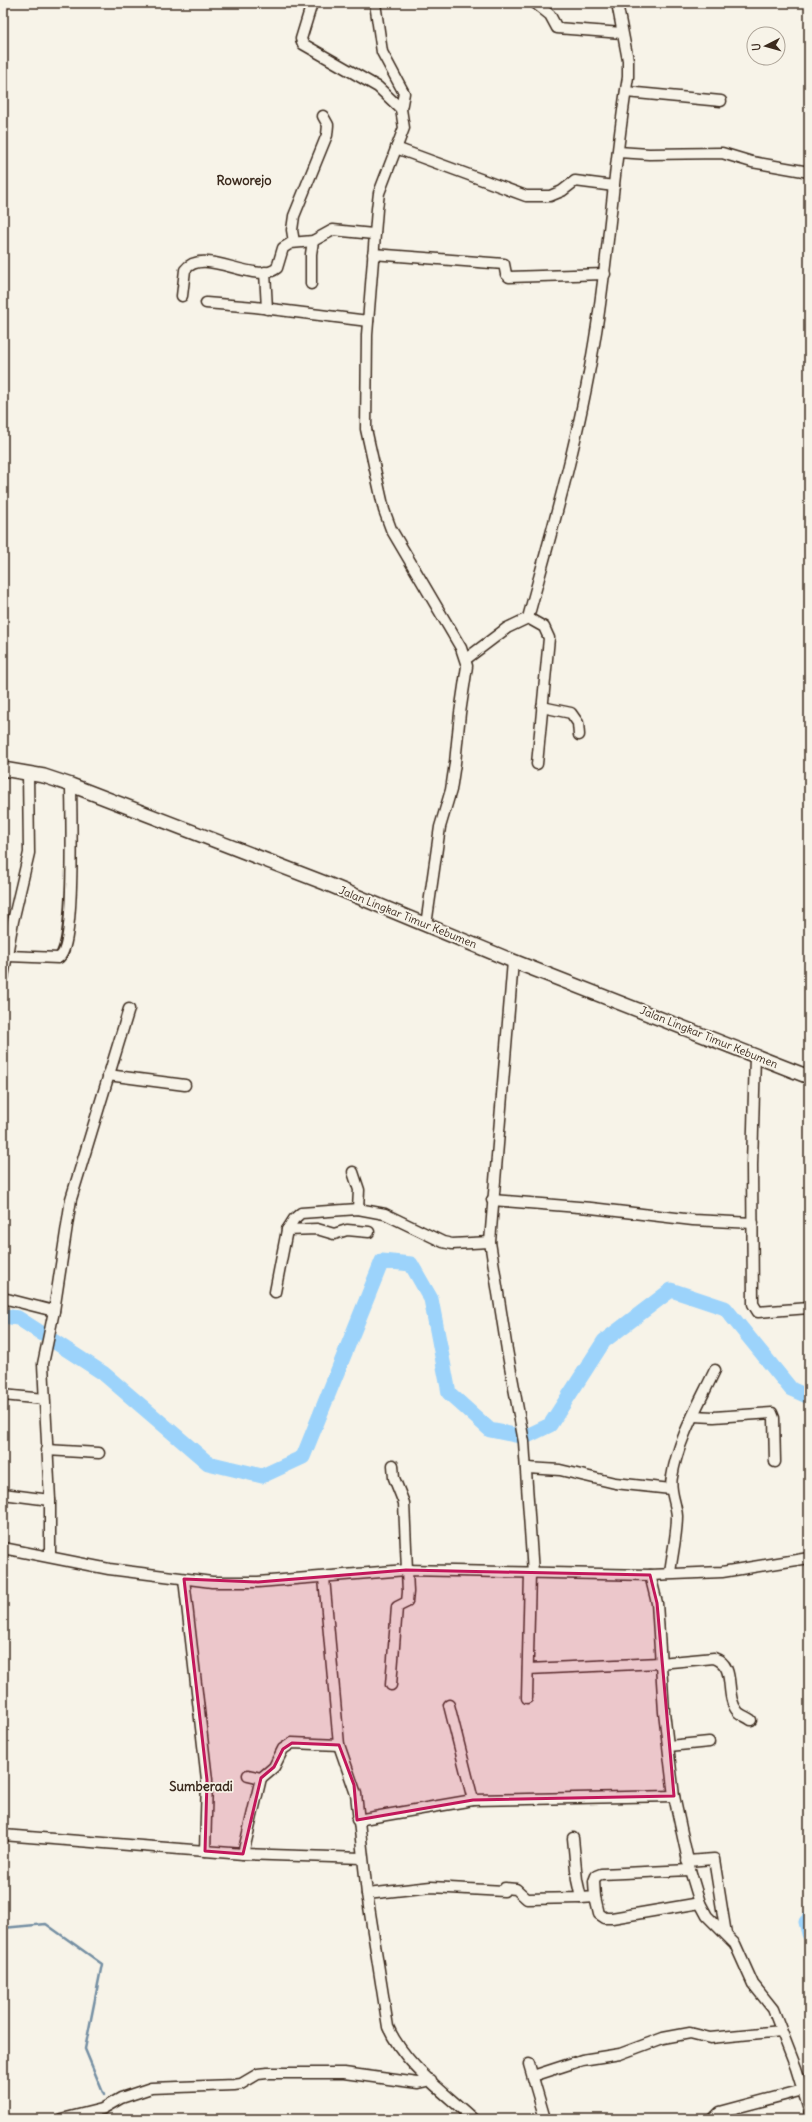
<svg xmlns="http://www.w3.org/2000/svg" width="812" height="2122" font-family="Delius,sans-serif">
<style>
.lines{fill:none;stroke-linecap:round;stroke-linejoin:round}
.stream{stroke:#758fa3;stroke-width:2.5}
.river{stroke:#9cd3fb;stroke-width:15}
.minor-casing{stroke:#3b2a1e;stroke-width:13}
.major-casing{stroke:#3b2a1e;stroke-width:16}
.minor{stroke:#f7f3e8;stroke-width:10}
.major{stroke:#f7f3e8;stroke-width:13}
.marked{fill:#c2185b;fill-opacity:0.2;stroke:#c2185b;stroke-width:3;stroke-linejoin:round}
.labels{text-anchor:middle;stroke-width:3.5;stroke-linejoin:round;paint-order:stroke}
.street-label{font-size:11px;fill:#3b2a1e;stroke:#f7f3e8}
.quarter-label{font-size:13px;font-weight:bold;fill:#3b2a1e;stroke:#f7f3e8}
</style>
<rect width="100%" height="100%" fill="#f7f3e8"/>
<filter id="ink" filterUnits="userSpaceOnUse"><feTurbulence type="fractalNoise" baseFrequency=".025" numOctaves="2"/><feDisplacementMap in="SourceGraphic" scale="8" xChannelSelector="R" yChannelSelector="G"/><feConvolveMatrix kernelMatrix="1 2 1 2 8 2 1 2 1" color-interpolation-filters="sRGB"/></filter>
<g filter="url(#ink)">
<g class="lines">
<path class="stream" d="M3,1928L46,1924L102,1964L85,2049L104,2095"/>
<g class="river">
<path d="M3,1316L18,1318L103,1373L208,1463L262,1476L303,1457L382,1261L411,1264L431,1299L449,1393L490,1430L525,1437L550,1425L604,1341L671,1290L725,1308L791,1389L809,1397"/>
<path d="M809,1919L806,1922L809,1934"/>
</g>
<defs>
<g id="minor">
<path d="M312,3L301,39L303,44L378,87L401,109"/>
<path d="M375,3L382,52L404,93L401,109L404,128L379,193L377,209L367,335L366,429L384,510L391,529L461,648L467,666L460,713L455,763L451,790L440,827L426,925"/>
<path d="M535,3L550,15L557,28L622,33"/>
<path d="M626,92L721,101"/>
<path d="M396,148L526,196H550L562,191L575,181L614,186"/>
<path d="M618,152L649,154L722,153L752,162L809,172"/>
<path d="M294,242L292,230L294,216L327,135L328,125L323,116"/>
<path d="M373,254L504,264L506,274L509,277L605,274"/>
<path d="M265,272L267,309"/>
<path d="M311,284V254L313,241"/>
<path d="M182,296L185,270C203,245 255,286 277,268L283,248L291,243L313,241L333,230L373,234"/>
<path d="M206,303L255,307L368,321"/>
<path d="M528,618L544,627L549,638L537,764"/>
<path d="M466,659L507,628L528,618C552,530 578,441 593,350C609,260 613,167 628,77V60L617,3"/>
<path d="M542,707L571,713L578,723L579,735"/>
<path d="M8,956L58,958C76,952 71,808 71,785"/>
<path d="M513,961L490,1242L507,1350L524,1442L533,1573"/>
<path d="M3,977L13,921L29,853L28,773"/>
<path d="M755,1055L752,1165L753,1304L758,1312L809,1308"/>
<path d="M108,1075L185,1085"/>
<path d="M353,1172L359,1190L358,1209"/>
<path d="M492,1200L591,1208L693,1220L753,1223"/>
<path d="M287,1230L317,1229L334,1234L347,1230L369,1232"/>
<path d="M275,1292L287,1230L294,1219L301,1213L358,1209L385,1214L443,1242L452,1244L490,1242"/>
<path d="M3,1298L54,1311"/>
<path d="M3,1395L44,1399"/>
<path d="M693,1416L714,1417L772,1413L774,1418L775,1462"/>
<path d="M46,1450L99,1453"/>
<path d="M527,1468L560,1470L615,1483L671,1489"/>
<path d="M3,1494L50,1500"/>
<path d="M3,1548L109,1569L212,1582H258L406,1570L650,1575L657,1603L664,1712L674,1796L690,1870L700,1903L707,1916L735,1944L753,1984L773,2009L796,2068L809,2110"/>
<path d="M50,1556V1500L43,1364L54,1311L71,1199L129,1009"/>
<path d="M670,1573C672,1555 677,1535 677,1516C676,1502 669,1490 672,1477C678,1439 699,1404 715,1370"/>
<path d="M650,1575L722,1572L809,1558"/>
<path d="M324,1578L339,1745L356,1794L367,1894L388,2027C405,2065 443,2091 473,2119"/>
<path d="M184,1579L207,1780L205,1851"/>
<path d="M528,1669L660,1663L714,1658C738,1666 723,1695 738,1712C741,1715 747,1717 751,1720"/>
<path d="M391,1685L397,1607L407,1602L408,1592L404,1503L394,1478L393,1465"/>
<path d="M527,1698L530,1573"/>
<path d="M449,1705L473,1800"/>
<path d="M669,1746L709,1742"/>
<path d="M248,1775L261,1778L274,1767L283,1749L292,1743L339,1745"/>
<path d="M357,1820L473,1800L674,1796"/>
<path d="M3,1835L243,1854L362,1858"/>
<path d="M243,1854L261,1778"/>
<path d="M687,1861L714,1859L726,1934"/>
<path d="M367,1894L431,1887L504,1891L505,1888L516,1889L527,1899L581,1898L577,1880L573,1838"/>
<path d="M595,1897L599,1914L605,1918H612L700,1903"/>
<path d="M581,1898L595,1897L594,1881L596,1876L601,1874L690,1870"/>
<path d="M529,2064L545,2119"/>
<path d="M533,2076L582,2060L620,2054L663,2038L690,2033L710,2038L781,2031"/>
<path d="M62,2119L102,2109L121,2098L151,2088L234,2085L241,2084L258,2074L267,2073H344L418,2083L431,2080"/>
<path d="M713,2119L720,2112L803,2090"/>
</g>
<path id="major" d="M3,769L44,776L71,785L325,883L513,961L809,1077"/>
</defs>
<use href="#minor" class="minor-casing"/>
<use href="#major" class="major-casing"/>
<use href="#minor" class="minor"/>
<use href="#major" class="major"/>
</g>
</g>
<path class="marked" d="M406,1570L650,1575L657,1603L674,1796L473,1800L357,1820L354,1785L339,1745L292,1743L283,1749L274,1767L261,1778L243,1854L205,1851L207,1780L184,1579L258,1582Z"/>
<g class="labels">
<g class="street-label">
<text transform="translate(408 917) rotate(22)" y="4">Jalan Lingkar Timur Kebumen</text>
<text transform="translate(709 1037) rotate(22)" y="4">Jalan Lingkar Timur Kebumen</text>
</g>
<g class="quarter-label">
<text x="244" y="185">Roworejo</text>
<text x="201" y="1791">Sumberadi</text>
</g>
</g>
<rect width="812" height="2122" fill="none" stroke="#f7f3e8" stroke-width="16"/>
<rect x="8" y="8" width="796" height="2106" fill="none" stroke="#3b2a1e" stroke-width="1.5" filter="url(#ink)"/>
<g transform="translate(766 46) rotate(264)"><circle r="19" fill="#f7f3e8" stroke="#aca397"/>
<path d="M0-3L7 15L0 10L-7 15Z" fill="#3b2a1e"/>
<text y="-6" font-size="11" font-weight="bold" text-anchor="middle" fill="#3b2a1e">U</text>
</g>
</svg>
